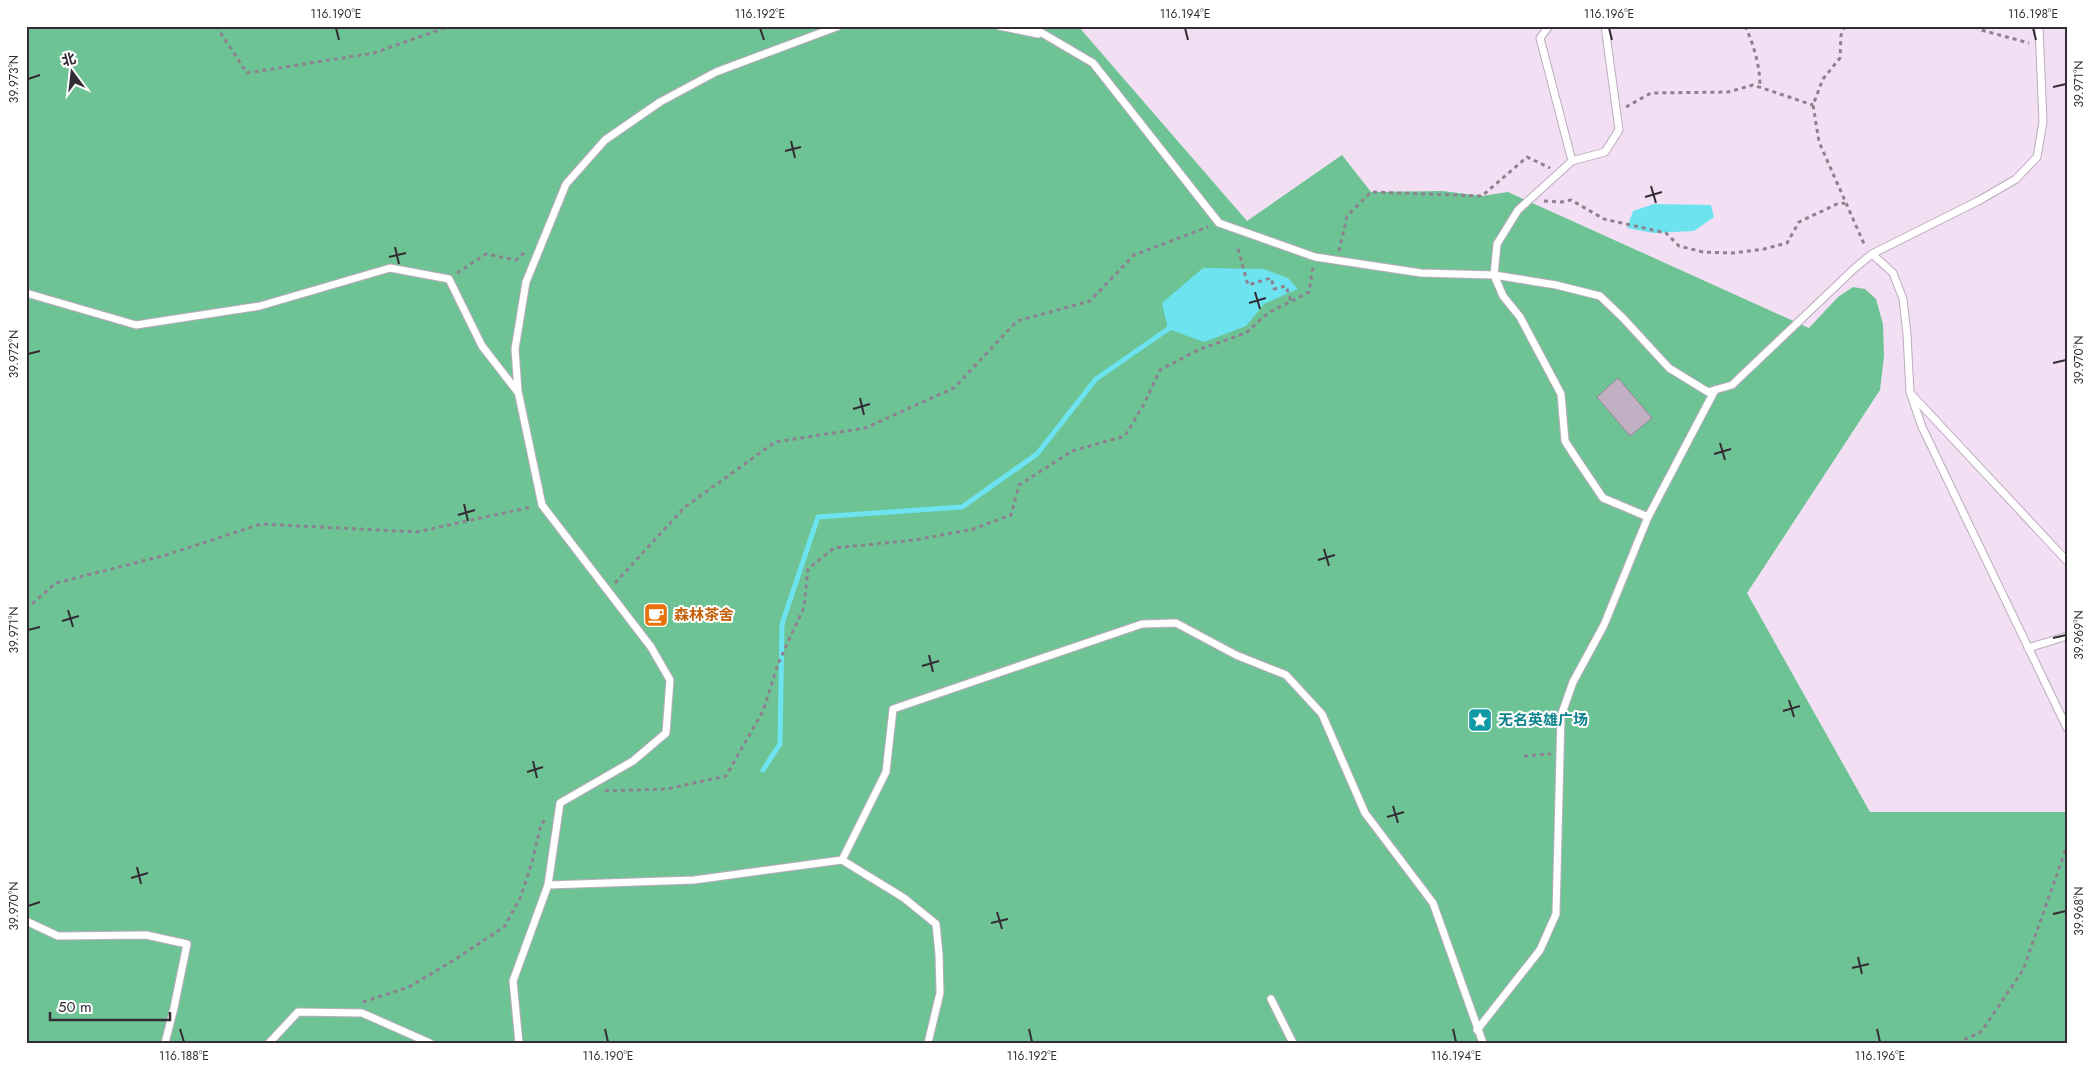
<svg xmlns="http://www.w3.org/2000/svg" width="2093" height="1069" font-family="Jost,'Noto Sans SC',sans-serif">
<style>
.forest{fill:#6ec395}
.water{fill:#6de3f0}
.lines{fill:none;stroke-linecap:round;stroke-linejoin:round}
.stream{stroke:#6de3f0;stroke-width:5}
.building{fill:#c1afc3;stroke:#978599}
.service-casing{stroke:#bcaabe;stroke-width:9}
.path{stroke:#8e818f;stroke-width:3;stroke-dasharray:4 4;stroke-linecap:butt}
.service{stroke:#fff;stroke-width:7}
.ticks{fill:none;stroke:#332c34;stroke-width:2}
.labels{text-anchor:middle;stroke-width:4;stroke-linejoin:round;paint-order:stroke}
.food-label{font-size:15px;font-weight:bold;fill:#c56008;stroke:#fff;text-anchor:start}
.culture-label{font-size:15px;font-weight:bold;fill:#0d838f;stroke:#fff;text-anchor:start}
.neatline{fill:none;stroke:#332c34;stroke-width:2}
.ticks-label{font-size:12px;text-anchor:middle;fill:#332c34}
</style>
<rect width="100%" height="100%" fill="#f2dff4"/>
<path class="forest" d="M26,26H1078L1247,221L1342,155L1371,192L1443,191L1482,196L1508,192L1809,328L1838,297L1853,287L1865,289L1876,299L1883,324L1884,356L1880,390L1747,593L1870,812H2067V1043H26Z"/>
<g class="water">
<path d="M1654,204L1711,205L1714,217L1694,231L1653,233L1627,228L1633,211Z"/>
<path d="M1203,268L1264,269L1288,278L1298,289L1264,304L1246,326L1204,342L1168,329L1162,303Z"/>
</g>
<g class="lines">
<path class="stream" d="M763,770L780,744L782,624L818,517L962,507L1037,454L1096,379L1168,329"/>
</g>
<path class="building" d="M1618,378L1652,418L1630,436L1597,397Z"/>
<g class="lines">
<defs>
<g id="service">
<path d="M999,26L1038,34"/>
<path d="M1030,26L1093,63L1219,223L1315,257L1421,273L1494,275L1503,296L1520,317L1561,394L1565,441L1576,458L1603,498L1648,517L1715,390"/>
<path d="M1549,26L1540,38L1572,161"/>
<path d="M1605,26L1619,130L1605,152L1572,161L1518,210L1497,244L1494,275L1556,285L1600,296L1623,318L1669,368L1708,392L1732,385L1856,267L1872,254L1980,200L2016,179L2037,157L2043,122L2039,26"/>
<path d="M1872,254L1893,273L1903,299L1907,334L1910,392L1922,427L2067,728"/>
<path d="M26,293L136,325L260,306L390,268L449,279L482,346L517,391"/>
<path d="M1912,395L2067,561"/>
<path d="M2028,648L2067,636"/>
<path d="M548,885L560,803L633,761L666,733L670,680L651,647L542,505L518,391L515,349L526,282L566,184L605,140L660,102L716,72L839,26"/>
<path d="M26,921L58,936L146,935L187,944L174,1008L165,1043"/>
<path d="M1271,999L1293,1043"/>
<path d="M1477,1030L1540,950L1556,914L1561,716L1573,682L1604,625L1648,517"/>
<path d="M269,1043L298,1012L362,1013L430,1043"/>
<path d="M519,1043L513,981L548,885L694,880L842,860"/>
<path d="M928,1043L940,993L939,954L936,924L904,898L842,860L886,772L893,709L1142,624L1176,623L1236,655L1286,675L1322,714L1365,813L1433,903L1483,1043"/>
</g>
</defs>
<use href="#service" class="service-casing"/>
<g class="path">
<path d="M216,26L247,73L374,53L450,26"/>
<path d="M1745,26C1754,45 1760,66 1760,87"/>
<path d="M1845,26L1841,35L1840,58L1823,79L1813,105L1819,142L1865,246"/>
<path d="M1975,26L1981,30L2029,43"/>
<path d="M1626,107L1651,93L1728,92L1753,85L1813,105"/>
<path d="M1544,201L1561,202L1571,200L1604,219L1666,233L1679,246L1703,252L1733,253L1764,249L1787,243L1799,222L1837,204L1845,203"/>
<path d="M1238,249L1248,285L1271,278L1274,289L1286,286L1291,302"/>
<path d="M1339,251L1347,216L1371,192L1482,196L1527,157L1550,168"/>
<path d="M457,273L486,254L516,260L526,251"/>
<path d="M615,583L685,507L775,442L865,428L954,388L1017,321L1090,301L1134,255L1208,227"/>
<path d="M26,609L56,583L166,555L261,524L417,532L531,507"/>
<path d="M1524,756L1551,754"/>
<path d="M605,791L667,789L726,776L763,711L778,664L804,607L808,569L834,548L915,540L973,529L1011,515L1019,485L1072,451L1125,436L1144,404L1160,370L1198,350L1246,333L1268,313L1309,292L1313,267"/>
<path d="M363,1002L409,987L459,957L505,926L521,896L532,862L541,825L546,818"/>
<path d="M1957,1043L1981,1032L2023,970L2067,846"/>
</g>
<use href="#service" class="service"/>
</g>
<path class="ticks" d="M336,28L339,40M760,28L764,40M1185,28L1188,40M1609,28L1612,40M2033,28L2036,40M28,79L40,75M2053,87L2066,84M791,141L795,158M785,151L801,147M1651,186L1656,203M1645,197L1662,192M395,247L399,264M389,257L406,253M1255,292L1260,309M1249,303L1266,298M28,354L40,351M2053,363L2066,360M860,398L864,415M853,409L870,404M1720,443L1725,460M1714,454L1731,449M464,504L468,521M458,515L475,510M1324,549L1329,566M1318,560L1335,555M68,610L73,627M62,621L79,616M28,630L40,627M2053,638L2066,635M929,655L933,672M922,666L939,661M1789,700L1794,717M1783,711L1800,706M533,761L537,778M527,772L543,767M1393,806L1398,823M1387,817L1404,812M137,867L141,884M131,878L148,873M28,906L40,902M997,912L1002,929M2053,914L2066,911M991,923L1008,919M1858,957L1862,974M1852,968L1869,964M180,1029L184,1042M605,1029L608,1042M1029,1029L1032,1042M1453,1029L1456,1042M1877,1029L1880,1042"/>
<defs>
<symbol id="cafe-square" viewBox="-11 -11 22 22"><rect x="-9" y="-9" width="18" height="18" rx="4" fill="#e8710a" stroke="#fff"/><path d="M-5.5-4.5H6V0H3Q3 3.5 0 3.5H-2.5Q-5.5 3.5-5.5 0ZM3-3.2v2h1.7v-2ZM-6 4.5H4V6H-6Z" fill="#fff"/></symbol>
<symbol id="sight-square" viewBox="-11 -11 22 22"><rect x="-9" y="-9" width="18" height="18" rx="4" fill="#0f9aa8" stroke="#fff"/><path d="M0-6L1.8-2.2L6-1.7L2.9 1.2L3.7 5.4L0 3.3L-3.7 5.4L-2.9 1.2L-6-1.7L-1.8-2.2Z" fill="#fff"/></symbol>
</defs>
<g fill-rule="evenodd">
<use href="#cafe-square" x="642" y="601" width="28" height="28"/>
<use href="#sight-square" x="1466" y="706" width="28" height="28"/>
</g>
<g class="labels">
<g class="food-label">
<text x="674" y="620">森林茶舍</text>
</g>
<g class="culture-label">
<text x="1498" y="725">无名英雄广场</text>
</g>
</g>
<rect width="2093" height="1069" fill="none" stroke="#ffffff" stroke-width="55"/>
<g transform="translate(72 72) rotate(345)" stroke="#ffffff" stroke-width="4" paint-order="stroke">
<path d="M0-4L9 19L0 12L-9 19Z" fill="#332c34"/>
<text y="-8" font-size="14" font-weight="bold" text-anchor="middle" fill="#332c34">北</text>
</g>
<path d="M50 1012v8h120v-8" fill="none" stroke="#332c34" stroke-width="2.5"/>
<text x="58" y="1012" font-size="15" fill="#332c34" stroke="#ffffff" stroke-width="4" paint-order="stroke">50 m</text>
<rect x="28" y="28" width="2038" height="1014" class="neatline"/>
<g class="ticks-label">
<text x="336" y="18">116.190°E</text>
<text x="760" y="18">116.192°E</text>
<text x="1185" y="18">116.194°E</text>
<text x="1609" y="18">116.196°E</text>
<text x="2033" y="18">116.198°E</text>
<text transform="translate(14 79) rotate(-90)" y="4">39.973°N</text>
<text transform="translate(2079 84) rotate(-90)" y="4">39.971°N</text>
<text transform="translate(14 354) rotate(-90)" y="4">39.972°N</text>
<text transform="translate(2079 360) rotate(-90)" y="4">39.970°N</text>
<text transform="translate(14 630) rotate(-90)" y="4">39.971°N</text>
<text transform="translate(2079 635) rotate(-90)" y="4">39.969°N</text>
<text transform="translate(14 906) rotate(-90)" y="4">39.970°N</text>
<text transform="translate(2079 911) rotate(-90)" y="4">39.968°N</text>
<text x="184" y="1060">116.188°E</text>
<text x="608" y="1060">116.190°E</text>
<text x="1032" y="1060">116.192°E</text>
<text x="1456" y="1060">116.194°E</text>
<text x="1880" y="1060">116.196°E</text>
</g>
</svg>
